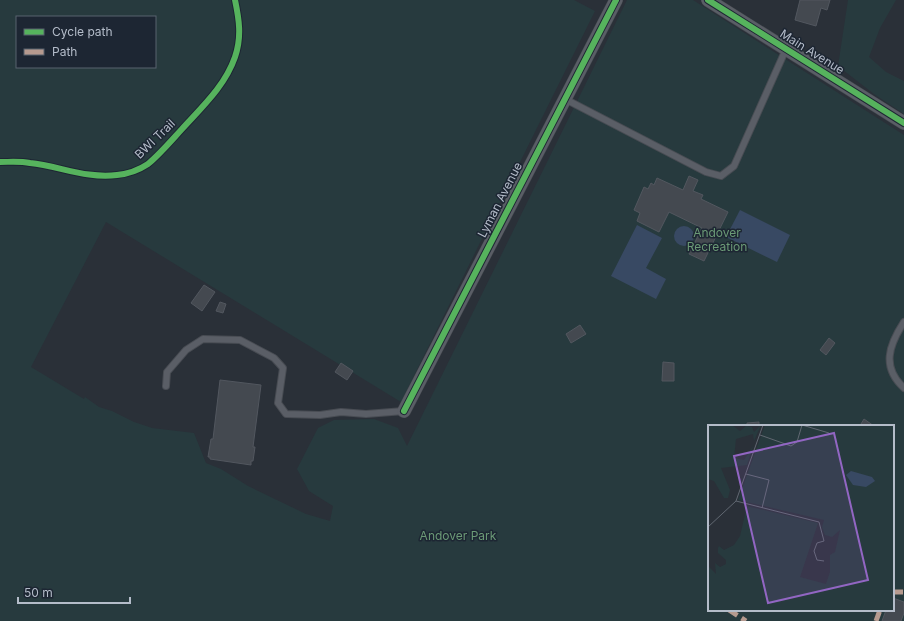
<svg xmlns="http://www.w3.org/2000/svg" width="904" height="621" font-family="Inter,sans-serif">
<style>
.green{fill:#273a3e;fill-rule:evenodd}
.water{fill:#384963}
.building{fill:#444950;stroke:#52575f}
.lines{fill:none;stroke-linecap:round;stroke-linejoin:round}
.service-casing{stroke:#484c53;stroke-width:8}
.minor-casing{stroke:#484c53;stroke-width:14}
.service{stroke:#5a5e66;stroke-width:6}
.minor{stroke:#5a5e66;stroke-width:13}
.quiet{stroke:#b69a8f;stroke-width:5;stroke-dasharray:10 5;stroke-linecap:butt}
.cycleway-casing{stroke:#1d2633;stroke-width:8}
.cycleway{stroke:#56b35d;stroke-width:6}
.labels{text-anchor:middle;stroke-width:3;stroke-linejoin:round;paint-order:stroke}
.street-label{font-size:12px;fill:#b4bcc9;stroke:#1d2633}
.park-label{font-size:12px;fill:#6b9a76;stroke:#1d2633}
.inset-road{fill:none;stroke:#616872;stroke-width:1}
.view{fill:#9266c3;fill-opacity:0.15;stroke:#9266c3;stroke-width:2}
.inset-edge{fill:none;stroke:#b4bcc9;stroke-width:2}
</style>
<rect width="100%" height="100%" fill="#2a3038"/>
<g class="green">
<path d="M0,0H574L595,11L401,402L106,222L31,367L84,399L85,397L99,407L112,411L134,422L152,428L194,433L206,463L221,469L248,486L306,514L330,521L333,506L309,491L297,469L318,428L334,420L374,419L398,428L407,446L627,0H693L904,135V621H0ZM17,17H155V67H17ZM709,426H893V610H709Z"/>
<path d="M848,0H896L880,28L869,57L886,72L904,81V114L874,94L838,66Z"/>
</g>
<g class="water">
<path d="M740,210L790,235L777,262L726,237Z"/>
<path d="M637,225L662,238L646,268L666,279L656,299L611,276Z"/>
<circle cx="684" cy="236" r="10"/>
</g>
<g class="building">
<path d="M800,0H830L827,10L821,8L816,26L795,20Z"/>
<path d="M689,176L698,180L693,191L703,195L701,199L728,212L704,261L689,254L702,228L669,212L659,232L637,221L640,213L634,210L644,187L648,189L651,183L654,185L657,178L683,190Z"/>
<path d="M204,285L215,292L202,311L191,303Z"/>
<path d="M220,302L226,304L223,313L216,311Z"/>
<path d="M580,325L586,334L571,343L566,334Z"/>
<path d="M829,338L835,343L826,355L820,350Z"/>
<path d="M663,362L674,363V381H662Z"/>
<path d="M341,363L353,371L347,380L335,372Z"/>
<path d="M220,380L261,385L253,447H255L253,461H251V465L210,459V457H208L211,439H213Z"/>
<path d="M864,419L874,426H865L861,424Z"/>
<path d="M759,422V426H747V423Z"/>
<path d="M893,598L904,602V613L901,621H882L886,610H893Z"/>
</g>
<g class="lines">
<defs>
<g id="service">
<path d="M565,99L706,172L721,176L734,166L786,49"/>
<path d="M904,322C889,345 881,367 904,388"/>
<path d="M166,386L167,372L186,350L203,339L240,340L274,358L283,368L278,403L286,414L320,415L341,412L366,414L404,411"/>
</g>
<g id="minor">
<path d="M708,0L904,123"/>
<path d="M404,411L616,0"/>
</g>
</defs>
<use href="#service" class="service-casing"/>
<use href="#minor" class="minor-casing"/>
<use href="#service" class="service"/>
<use href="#minor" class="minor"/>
<g class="quiet">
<path d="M893,592H904"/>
<path d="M729,610L746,621"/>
<path d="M876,621L880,610"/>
</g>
<defs>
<g id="cycleway">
<path d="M708,0L904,123"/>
<path d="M0,162C10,162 20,161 30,163C59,166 87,179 117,175C127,174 139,170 148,164C160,154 171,141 182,129C202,107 225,86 235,57C242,37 239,19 235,0"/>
<path d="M404,411L616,0"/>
</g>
</defs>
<use href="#cycleway" class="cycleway-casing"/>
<use href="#cycleway" class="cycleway"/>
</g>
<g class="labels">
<g class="street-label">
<text transform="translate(812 52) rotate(32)" y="4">Main Avenue</text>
<text transform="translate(155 139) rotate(-44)" y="4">BWI Trail</text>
<text transform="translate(500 200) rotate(-63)" y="4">Lyman Avenue</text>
</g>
<g class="park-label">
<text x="717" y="237">Andover<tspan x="717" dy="14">Recreation</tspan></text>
<text x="458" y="540">Andover Park</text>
</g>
</g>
<g transform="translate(708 425)">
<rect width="186" height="186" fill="#2a3038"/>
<path d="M0,0H24L32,6L38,1L44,2L46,7L53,0L46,16L45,9L28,14L26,33L36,35L45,21L39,40L13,43L22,65L20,73H16L6,56L0,54ZM57,0H186V186H0V141L8,149L7,138L12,142L18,139V135L10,128V123L11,121L16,125L26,120L32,111L39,81L110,98L92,152L118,159L122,147V130L127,127L132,105L124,112L117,110L114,102L116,95L30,75Z" fill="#273a3e"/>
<path d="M143,46L164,52L167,56L158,62L145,60L138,50Z" fill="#384963"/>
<path class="inset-road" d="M52,10L83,21L89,17L94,0L121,8M38,49L61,55L54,83M28,76L111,97L116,116L109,118L106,126L109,135L116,136M0,102L28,76L55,0"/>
<path class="view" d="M126,8L160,155L60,178L26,31Z"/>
<rect width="186" height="186" class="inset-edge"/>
</g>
<rect x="16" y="16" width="140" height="52" fill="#1d2633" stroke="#59626f"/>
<rect x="24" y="29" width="20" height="6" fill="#56b35d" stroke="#59626f"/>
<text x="52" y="36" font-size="12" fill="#b4bcc9">Cycle path</text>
<rect x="24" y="49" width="20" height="6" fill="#b69a8f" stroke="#59626f"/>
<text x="52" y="56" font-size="12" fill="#b4bcc9">Path</text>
<path d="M18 597v6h112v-6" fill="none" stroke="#b4bcc9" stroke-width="2"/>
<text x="24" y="597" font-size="12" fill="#b4bcc9" stroke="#1d2633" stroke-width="3" paint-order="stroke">50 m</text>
</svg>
